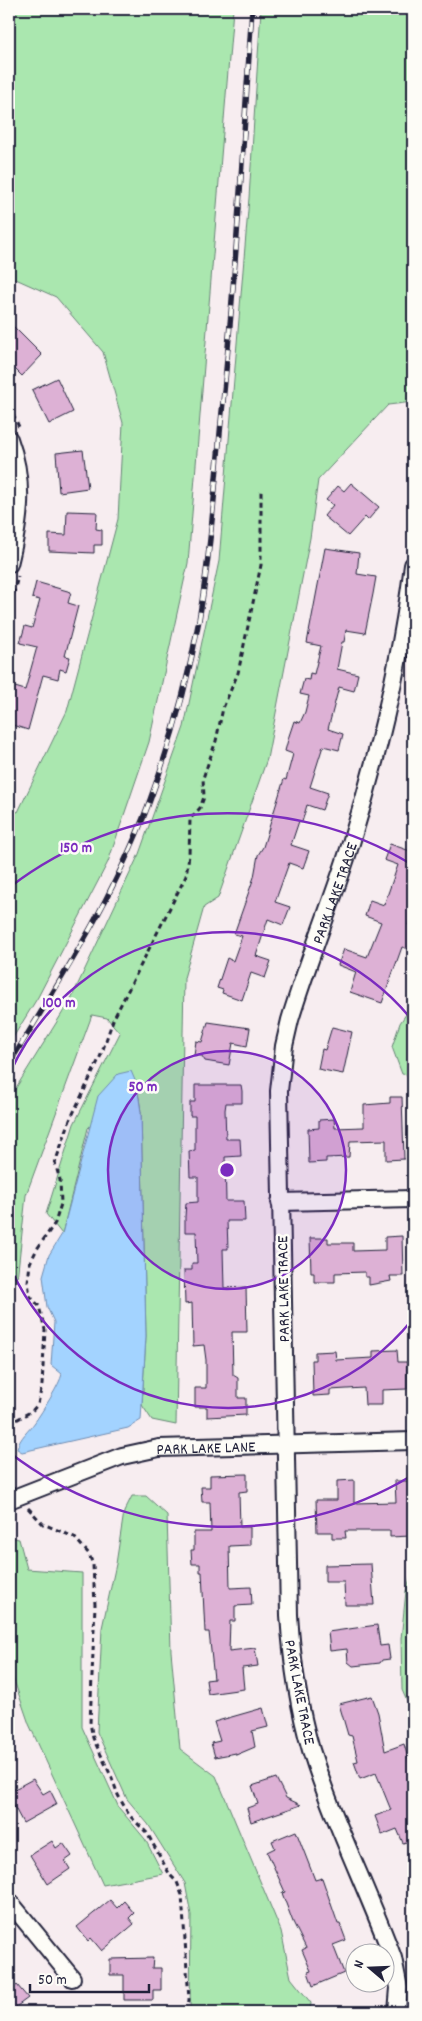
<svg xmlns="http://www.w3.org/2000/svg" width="422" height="2021" font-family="Dekko,sans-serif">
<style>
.green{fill:#aae7af;stroke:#668475}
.water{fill:#a3d3ff;stroke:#6f8cb1}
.building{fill:#ddb1d5;stroke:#22223b}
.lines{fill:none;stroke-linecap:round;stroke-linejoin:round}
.minor-casing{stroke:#22223b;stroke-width:20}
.path{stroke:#22223b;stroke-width:3;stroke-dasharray:5 4;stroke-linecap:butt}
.minor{stroke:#fdfcf7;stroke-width:16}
.rail-casing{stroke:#22223b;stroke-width:5.5}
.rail{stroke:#fdfcf7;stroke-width:4;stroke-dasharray:11;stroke-linecap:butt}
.ring{fill:none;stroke:#7b2cbf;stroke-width:2.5}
.labels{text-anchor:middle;stroke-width:5;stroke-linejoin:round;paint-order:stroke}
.street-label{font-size:16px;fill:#22223b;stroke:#fdfcf7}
.centre{fill:#7b2cbf;stroke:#fdfcf7;stroke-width:2.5}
.ring-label{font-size:15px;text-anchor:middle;font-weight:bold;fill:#7b2cbf;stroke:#fdfcf7;stroke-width:5;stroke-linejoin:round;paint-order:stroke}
</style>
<rect width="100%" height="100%" fill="#f7edf0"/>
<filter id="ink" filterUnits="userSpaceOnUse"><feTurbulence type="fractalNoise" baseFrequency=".02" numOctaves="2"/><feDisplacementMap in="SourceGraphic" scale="10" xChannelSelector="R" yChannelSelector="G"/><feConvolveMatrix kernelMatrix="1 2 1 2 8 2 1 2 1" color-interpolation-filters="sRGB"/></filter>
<g filter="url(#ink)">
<g class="green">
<path d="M9,9H233L188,563L149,742L108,862L38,997L9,1044V809L18,812L67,711L118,519L123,423L103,352L56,297L9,276Z"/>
<path d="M261,9H413V402L388,405L318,480L310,538L267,759L218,898L204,907L184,978L176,1425L152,1420L142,1405L146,1336L141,1112L137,1085L88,1128L62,1234L46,1214L74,1124L120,1033L107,1018L92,1015L26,1195L17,1280L9,1284V1099L71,999L139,854L184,727L219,561L249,198Z"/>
<path d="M413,1004V1076L402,1074L392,1047L400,1023Z"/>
<path d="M132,1496H146L167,1515L171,1651L180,1749L216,1776L281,1931L291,1978L311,2003L310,2012H190L191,1915L185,1883L148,1824L127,1799L97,1732L102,1628L116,1564L124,1512Z"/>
<path d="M9,1537L19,1539L27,1569L82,1573V1727L119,1808L145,1839L163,1874L103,1885L29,1724L9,1666Z"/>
<path d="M413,1569V1715L402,1690L401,1639L406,1591Z"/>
</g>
<path class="water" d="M131,1071L137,1085L141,1112L146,1336L141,1420L128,1428L22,1452L17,1449C20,1437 28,1432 35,1422C42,1412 60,1384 62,1374L51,1365L54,1322L47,1307L43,1276L49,1255L62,1234L98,1096L118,1074Z"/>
<g class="building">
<path d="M9,322L42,355L22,376L9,363Z"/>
<path d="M57,378L73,412L49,424L32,390Z"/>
<path d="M83,450L88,488L59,492L56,453Z"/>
<path d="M351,483L379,507L368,520L365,517L348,536L324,516L333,505L326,500L338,486L344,491Z"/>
<path d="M67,511L97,512L96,529L102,530V545H94V553L49,551V534L66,535Z"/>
<path d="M325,548L359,553L357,574L376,577L373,594L365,633L346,630L344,642H342L337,669L358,674L354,691L339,687L328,729L343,734L339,750L323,746L310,787L328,793L322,810L307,805L302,822L299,821L291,845L309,851L303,868L289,863L275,902L290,907L283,925L268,919L256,956L271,961L265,978L251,973L242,1000L222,993L223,990L217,988L227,958L233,961L242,936L234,934L254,877L258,855L263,847L284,779L286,780L293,754L285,751L289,736L294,721L300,723L305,712L309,696L300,694L304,679L309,680L310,673L314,674L321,646L307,643Z"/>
<path d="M36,582L71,592L68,603L78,606L65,656L70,657L66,671L60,669L58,679L43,675L28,730L9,724V696L11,697L15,687L25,690L37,647L20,643L25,626L32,628L40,600L32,598Z"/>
<path d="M390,844L413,852V911L408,925L413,927V936L408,949L402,947L382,1003L350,992L356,972L338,965L344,949L367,957L381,922L365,916L370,900L384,905L398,865L384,860Z"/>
<path d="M208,1022L250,1028L247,1046L233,1043L229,1065L205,1061L202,1056L194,1055L196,1041L202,1042Z"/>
<path d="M332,1027L352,1032L343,1074L318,1069L322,1049L325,1050Z"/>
<path d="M195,1085H241L242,1091V1103H226L225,1110L226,1139H240L241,1156L225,1157L226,1201H244L245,1221H227L228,1249H223L224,1288L246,1287L247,1332H232L233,1375L238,1378V1398H246V1415L207,1417V1407H195V1388H206V1360L204,1345L193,1346L192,1303L185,1304L184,1270H192V1263H197L196,1232H185V1217L186,1203L198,1202V1177H190L189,1151L195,1150V1116H190V1102H195Z"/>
<path d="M390,1097H402L404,1159L386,1160V1140L350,1141L349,1157L326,1158V1162L309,1163L308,1129L319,1128V1120L334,1119L335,1128L364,1127V1105L390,1103Z"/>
<path d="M402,1236L403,1276H390L391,1281L369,1285V1277H365V1272L335,1273V1282H314V1273H311L310,1238H328V1243H353V1251L385,1250V1237Z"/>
<path d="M397,1350L398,1362H407V1389L382,1390V1405H365L364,1388L330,1390V1395L313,1396L312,1360H315V1352L335,1351L336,1360L373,1358V1351Z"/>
<path d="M247,1474V1491L239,1492L240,1527H250V1545L229,1546L230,1588L251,1587L252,1605L235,1606V1621H230L229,1651L255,1648L258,1666L242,1668L244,1689L208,1694L206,1680L214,1679L209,1632H205L202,1572H200V1564H192L191,1550H194V1532H211L210,1502H202L201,1487H210V1475Z"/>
<path d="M354,1480V1503L396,1502L395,1481H413V1506H410L411,1536L390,1537V1531H345L346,1538H332V1532H317L316,1500H337V1481Z"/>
<path d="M371,1564L374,1605H345L344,1582H325V1565Z"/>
<path d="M377,1625L380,1646L388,1645L390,1659L382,1660L380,1663L353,1666L348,1662L347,1649L330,1651L328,1632Z"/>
<path d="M372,1696L378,1713L385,1751L404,1744L413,1776V1840L403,1843L397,1829L382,1835L375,1816L391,1810L376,1773L360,1779L354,1762L358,1761L352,1736L348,1735L339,1704Z"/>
<path d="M263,1708L268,1727L252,1731L255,1747L236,1755V1753L215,1757L211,1743L220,1741L214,1722Z"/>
<path d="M276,1778L286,1798L301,1805L251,1822L247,1808L258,1804L252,1786Z"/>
<path d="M33,1779L43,1794L50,1790L57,1804L23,1823L9,1797V1792Z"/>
<path d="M296,1831L315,1880L322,1878L338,1924H340L346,1940L333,1945L344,1973L313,1986L308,1972L311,1971L302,1950L306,1948L293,1922L282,1893L285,1892L267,1852L275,1848L272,1841Z"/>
<path d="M52,1841L56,1848L63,1843L72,1856L65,1861L70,1869L48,1884L30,1855Z"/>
<path d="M110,1900L117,1908L124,1901L134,1913L129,1918L134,1924L102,1951L91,1938L88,1941L77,1927Z"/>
<path d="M153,1958L152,1968H161V1990H153V2000H124V1975H110V1959Z"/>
<path d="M17,1985L28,1998L9,2012V1992Z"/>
</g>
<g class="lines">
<defs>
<g id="minor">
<path d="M9,439C25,482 20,520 9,564"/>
<path d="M280,1202L413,1199"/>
<path id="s1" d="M9,1500L122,1456L159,1448L413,1441"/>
<path d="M9,1901L72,1978"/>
<path id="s2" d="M397,2012L399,1988L393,1958C367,1888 333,1821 311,1750C298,1706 292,1661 289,1615L279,1091L284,1046L290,1020C308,960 332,903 351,843C379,752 401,660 413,565"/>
</g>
</defs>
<use href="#minor" class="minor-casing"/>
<g class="path">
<path d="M9,406L19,427"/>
<path d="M9,612L18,576"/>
<path d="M9,1424L32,1411L38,1404L42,1385L45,1330L39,1306L30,1296L28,1282L30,1263L37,1249L55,1223L61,1204L60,1180L55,1163L70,1120L101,1055L113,1020L186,876L189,855L190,819L200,808L204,797L203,778L216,741L223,708L238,673L261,565V488"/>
<path d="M28,1508L43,1524L74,1537L89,1554L93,1565L95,1605L90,1723L93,1738L112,1778L118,1795L129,1815L147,1833L170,1875L177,1882L182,1895L189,2000L187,2012"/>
</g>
<use href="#minor" class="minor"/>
<defs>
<path id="rail" d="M9,1064C65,973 120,888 155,786C174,732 189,676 199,620C210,555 215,488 221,422C235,285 243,147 252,9"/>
</defs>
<use href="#rail" class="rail-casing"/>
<use href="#rail" class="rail"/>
</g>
</g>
<circle cx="227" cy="1170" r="119" fill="#7b2cbf" fill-opacity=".12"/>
<g class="ring">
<circle cx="227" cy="1170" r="119"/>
<path d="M412 1320A238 238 0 0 1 10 1267M10 1073A238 238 0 0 1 412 1020"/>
<path d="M411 1476A357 357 0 0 1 10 1453M10 887A357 357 0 0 1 411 864"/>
</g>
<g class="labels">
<g class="street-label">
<text dy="6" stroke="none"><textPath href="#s2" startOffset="1146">PARK LAKE TRACE</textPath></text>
<text transform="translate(282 1289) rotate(-91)" y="6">PARK LAKE TRACE</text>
<text dy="6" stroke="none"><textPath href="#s1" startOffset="206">PARK LAKE LANE</textPath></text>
<text transform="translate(301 1692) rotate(79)" y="6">PARK LAKE TRACE</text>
</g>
</g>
<circle cx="227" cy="1170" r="8" class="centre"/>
<g class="ring-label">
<text x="76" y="852">150 m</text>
<text x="59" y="1007">100 m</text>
<text x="143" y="1091">50 m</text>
</g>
<rect width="422" height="2021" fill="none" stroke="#fdfcf7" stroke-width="30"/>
<rect x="15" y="15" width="392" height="1991" fill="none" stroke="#22223b" stroke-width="2" filter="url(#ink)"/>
<g transform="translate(370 1968) rotate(289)"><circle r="24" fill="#fdfcf7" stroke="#a5a5ac"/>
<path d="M0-4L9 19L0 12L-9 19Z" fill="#22223b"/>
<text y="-8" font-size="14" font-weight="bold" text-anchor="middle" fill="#22223b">N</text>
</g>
<path d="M30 1984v8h119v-8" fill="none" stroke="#22223b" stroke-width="2.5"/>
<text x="38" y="1984" font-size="15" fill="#22223b" stroke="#fdfcf7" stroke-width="4" paint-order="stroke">50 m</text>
</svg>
